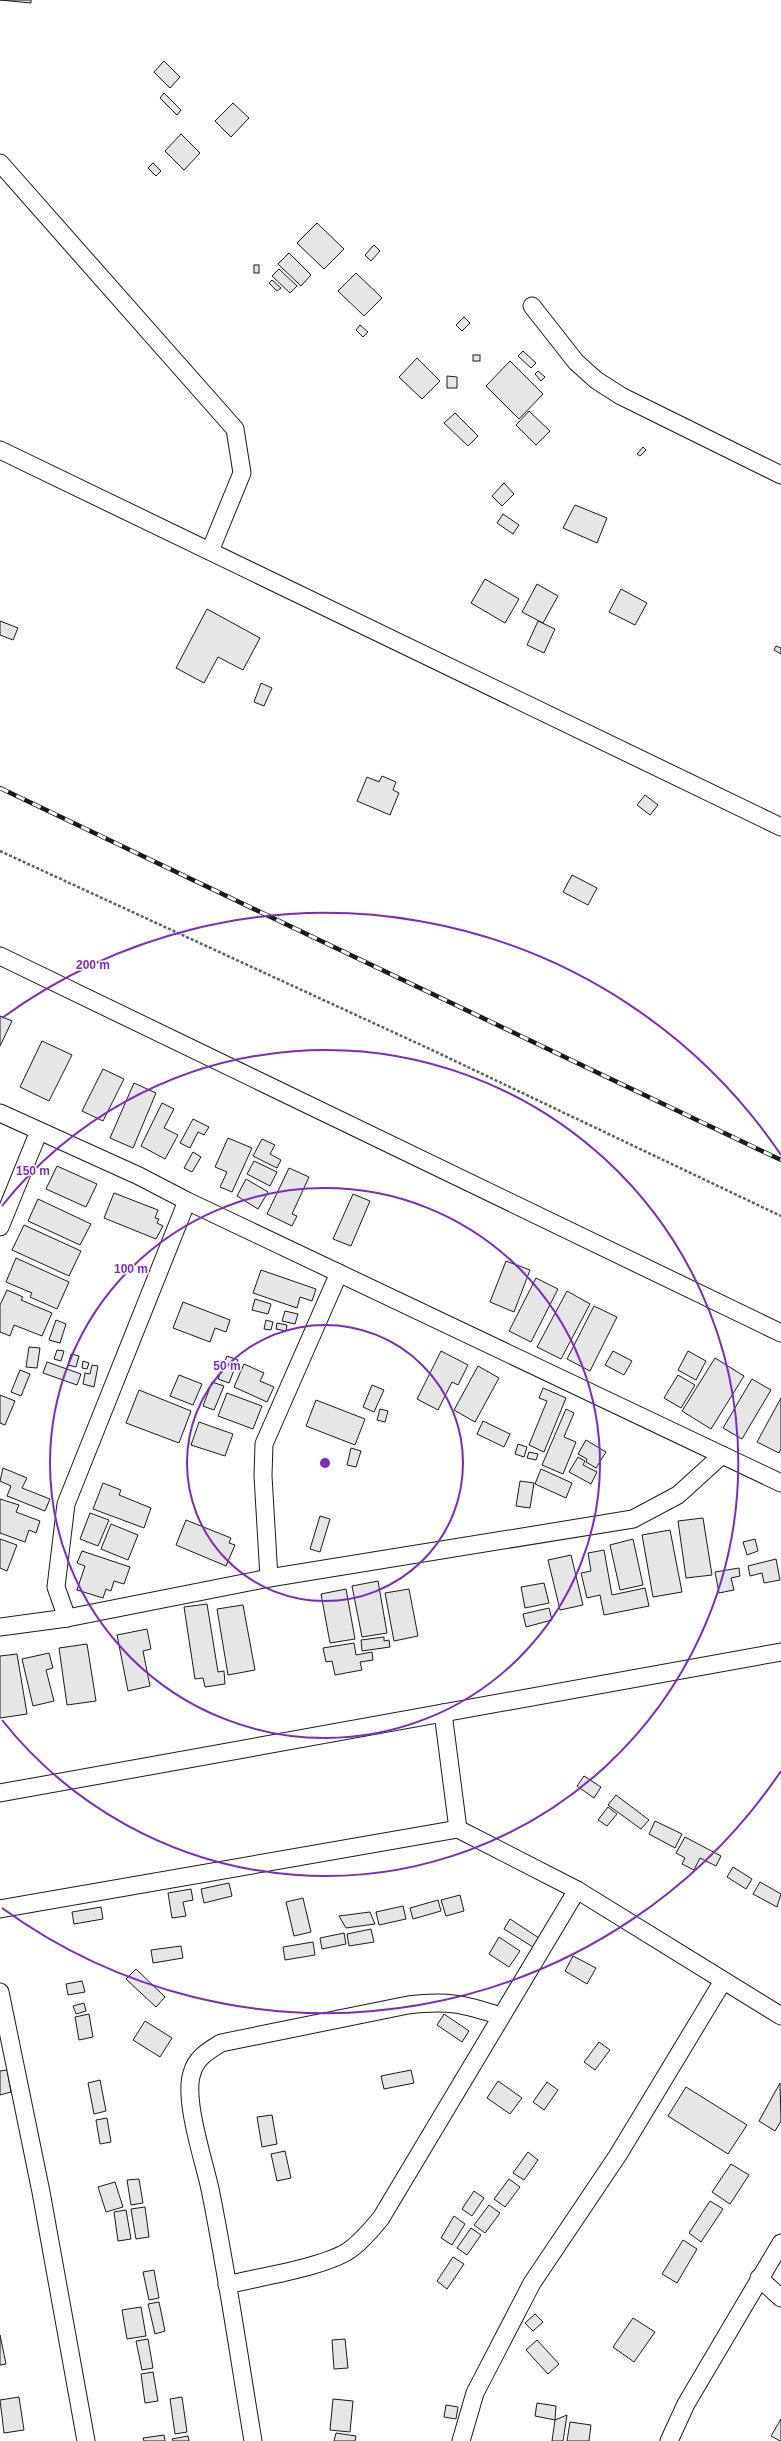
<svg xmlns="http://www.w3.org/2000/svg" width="781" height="2441" font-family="Arial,sans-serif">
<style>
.building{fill:#e6e6e6;stroke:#1a1a1a}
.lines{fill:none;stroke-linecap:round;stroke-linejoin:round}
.minor-casing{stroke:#1a1a1a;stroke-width:19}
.path{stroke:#5f5f5f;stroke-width:2.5;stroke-dasharray:3 2;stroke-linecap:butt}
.minor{stroke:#fff;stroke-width:17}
.rail-casing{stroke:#1a1a1a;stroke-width:4.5}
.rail{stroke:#fff;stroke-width:3;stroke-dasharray:9;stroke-linecap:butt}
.ring{fill:none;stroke:#7b2cbf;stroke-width:2}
.centre{fill:#7b2cbf;stroke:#fff;stroke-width:2}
.ring-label{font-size:12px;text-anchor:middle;font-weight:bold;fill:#7b2cbf;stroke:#fff;stroke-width:3;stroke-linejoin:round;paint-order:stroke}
</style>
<rect width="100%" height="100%" fill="#fff"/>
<g class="building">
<path d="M0,0H31V3Z"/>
<path d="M164,61L180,77L170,88L154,72Z"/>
<path d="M164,93L181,110L177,115L160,98Z"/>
<path d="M233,103L249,118L231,137L215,121Z"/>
<path d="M181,134L200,153L184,170L165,151Z"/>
<path d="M153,163L161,171L156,176L148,168Z"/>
<path d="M317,223L344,249L324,269L297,243Z"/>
<path d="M374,245L380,251L371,261L365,255Z"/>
<path d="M289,253L311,275L301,286L278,264Z"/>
<rect x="254" y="265" width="5" height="8"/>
<path d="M279,269L297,286L290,293L272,276Z"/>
<path d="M356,273L382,298L364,316L338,291Z"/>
<path d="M272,280L281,288L277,291L269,283Z"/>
<path d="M464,317L470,323L462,331L456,325Z"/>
<path d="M360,325L368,332L363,337L356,330Z"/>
<path d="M523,351L536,363L531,368L518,356Z"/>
<rect x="473" y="355" width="7" height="6"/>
<path d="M417,358L440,381L422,399L399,377Z"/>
<path d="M510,361L543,394L519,419L486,386Z"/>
<path d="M538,371L545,377L541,381L535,374Z"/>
<path d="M447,376L457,377V388H447Z"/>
<path d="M529,411L550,431L536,445L516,425Z"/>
<path d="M455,413L478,436L468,446L444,423Z"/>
<path d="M643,447L646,450L640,456L637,454Z"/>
<path d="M504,483L514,494L502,506L492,496Z"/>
<path d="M575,505L607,518L597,543L563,528Z"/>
<path d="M503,514L519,525L513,534L497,523Z"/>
<path d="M485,579L519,599L505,623L471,603Z"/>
<path d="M537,584L558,596L543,623L522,612Z"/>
<path d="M621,589L647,603L635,625L609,612Z"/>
<path d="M207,609L260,638L243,670L218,657L204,683L176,668Z"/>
<path d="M0,621L18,628L13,640L0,635Z"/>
<path d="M538,621L555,629L544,653L527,645Z"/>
<path d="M776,646L781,648V654L774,650Z"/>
<path d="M261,683L272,688L264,706L254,702Z"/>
<path d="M382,776L396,782L393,790L399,793L390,815L357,801L367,777L379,782Z"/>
<path d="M645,795L658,805L650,815L637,805Z"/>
<path d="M572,875L597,888L588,905L563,892Z"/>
<path d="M0,1016L12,1021L0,1046Z"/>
<path d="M42,1041L72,1055L49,1101L20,1087Z"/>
<path d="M103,1069L124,1079L103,1121L82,1111Z"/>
<path d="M134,1083L156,1093L133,1148L110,1138Z"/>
<path d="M162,1103L174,1109L164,1128L178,1135L165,1159L141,1146Z"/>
<path d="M193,1119L209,1127L204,1135L198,1132L190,1148L180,1143Z"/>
<path d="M228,1138L252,1148L232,1192L220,1187L227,1172L215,1167Z"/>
<path d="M262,1139L275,1145L270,1154L281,1160L277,1168L253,1156Z"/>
<path d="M193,1152L201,1157L192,1172L184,1168Z"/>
<path d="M254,1161L277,1172L270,1186L247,1174Z"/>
<path d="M57,1166L97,1184L86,1207L46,1189Z"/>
<path d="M289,1168L309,1177L292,1214L297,1216L292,1226L267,1214Z"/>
<path d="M246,1179L268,1192L258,1209L237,1196Z"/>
<path d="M114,1193L158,1210L155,1218L159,1219L157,1223L163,1226L156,1239L104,1218Z"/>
<path d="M353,1194L370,1201L351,1246L333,1239Z"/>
<path d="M38,1199L91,1224L80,1245L28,1221Z"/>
<path d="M24,1225L81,1251L69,1276L12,1250Z"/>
<path d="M16,1258L69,1282L57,1309L30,1297L32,1293L6,1282Z"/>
<path d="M506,1261L530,1270L514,1312L490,1302Z"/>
<path d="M261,1270L316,1289L312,1301L300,1297L297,1308L253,1293Z"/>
<path d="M536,1278L558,1289L531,1342L509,1331Z"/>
<path d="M7,1290L23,1297L21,1300L52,1313L42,1336L14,1325L10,1336L0,1332V1305Z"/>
<path d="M567,1291L590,1304L561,1359L537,1347Z"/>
<path d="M255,1299L271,1304L268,1314L252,1310Z"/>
<path d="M183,1302L230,1320L226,1332L215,1328L210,1342L173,1328Z"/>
<path d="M594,1306L617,1317L590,1371L567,1359Z"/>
<path d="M285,1311L298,1314L295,1324L282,1321Z"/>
<path d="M56,1320L66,1324L60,1343L49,1340Z"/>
<path d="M266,1320L273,1322L271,1330L264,1329Z"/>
<path d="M277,1323L287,1325L286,1331L276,1329Z"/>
<path d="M29,1347L40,1348L37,1368L26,1367Z"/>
<path d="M57,1350L64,1351L61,1361L54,1359Z"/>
<path d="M441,1351L468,1365L458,1385L452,1382L438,1410L417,1399Z"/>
<path d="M613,1351L632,1361L624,1375L605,1365Z"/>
<path d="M688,1351L706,1361L696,1380L678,1370Z"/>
<path d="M71,1354L79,1356L76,1367L68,1365Z"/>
<path d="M227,1356L238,1360L229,1383L218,1379Z"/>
<path d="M715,1358L744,1376L711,1429L682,1411Z"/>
<path d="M83,1361L89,1363L87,1369L82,1368Z"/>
<path d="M47,1362L81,1374L77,1385L43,1373Z"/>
<path d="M244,1364L264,1373L260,1381L274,1387L267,1402L234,1387Z"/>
<path d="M92,1365L98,1366L94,1387L83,1384L85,1373L90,1374Z"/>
<path d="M478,1366L499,1378L475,1422L454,1410Z"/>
<path d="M20,1370L30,1374L21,1396L11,1392Z"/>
<path d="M179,1375L202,1384L193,1405L170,1396Z"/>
<path d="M678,1375L695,1385L681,1408L664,1398Z"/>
<path d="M752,1379L771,1390L742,1439L723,1428Z"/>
<path d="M212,1382L224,1386L214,1410L203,1406Z"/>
<path d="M372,1385L384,1390L374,1412L363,1407Z"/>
<path d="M543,1388L566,1398L544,1452L529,1445L547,1401L539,1398Z"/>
<path d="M139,1390L191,1411L179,1443L126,1423Z"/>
<path d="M227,1393L262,1406L253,1429L218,1416Z"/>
<path d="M0,1395L15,1401L5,1425L0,1423Z"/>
<path d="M781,1398V1449L779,1453L757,1442Z"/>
<path d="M316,1400L365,1419L355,1445L306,1426Z"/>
<path d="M380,1409L388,1411L385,1422L377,1420Z"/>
<path d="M566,1409L574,1413L564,1437L576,1442L563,1474L542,1465Z"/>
<path d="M483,1421L510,1434L504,1447L477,1434Z"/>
<path d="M199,1422L233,1434L225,1456L191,1445Z"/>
<path d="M586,1440L606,1452L596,1468L586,1462L587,1459L578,1454Z"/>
<path d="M518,1444L527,1447L524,1457L515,1454Z"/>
<path d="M351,1448L361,1451L356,1467L347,1465Z"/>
<path d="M529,1452L538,1454L536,1460L527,1458Z"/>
<path d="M578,1457L585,1461L583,1465L597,1472L591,1484L569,1472Z"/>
<path d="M3,1468L27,1478L22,1488L50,1499L45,1511L7,1496L11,1486L0,1481Z"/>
<path d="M541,1469L572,1483L566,1498L535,1484Z"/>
<path d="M520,1481L534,1483L530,1508L516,1506Z"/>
<path d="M103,1483L121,1490L119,1495L151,1508L144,1528L93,1509Z"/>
<path d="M0,1499L19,1505L16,1512L40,1521L36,1533L29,1530L25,1542L0,1533Z"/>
<path d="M90,1513L109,1520L98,1546L80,1539Z"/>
<path d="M320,1516L330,1519L320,1552L310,1549Z"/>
<path d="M703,1518L712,1575L686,1578L678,1521Z"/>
<path d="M186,1520L231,1538L229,1543L235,1545L226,1566L176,1545Z"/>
<path d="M111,1524L138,1535L128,1560L101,1549Z"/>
<path d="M670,1530L682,1592L653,1597L642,1535Z"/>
<path d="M0,1539L17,1545L7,1571L0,1568Z"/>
<path d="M633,1539L643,1585L620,1590L610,1545Z"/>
<path d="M755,1539L758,1551L747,1555L743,1542Z"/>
<path d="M604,1550L612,1595L645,1588L649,1606L604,1615L600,1595L587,1598L581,1573L591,1571L588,1553Z"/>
<path d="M82,1551L130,1567L124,1584L114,1581L111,1591L106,1589L103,1598L77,1590L85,1566L77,1563Z"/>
<path d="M571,1555L583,1605L560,1610L548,1560Z"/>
<path d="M776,1559L780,1580L764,1583L762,1573L750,1576L748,1566Z"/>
<path d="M739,1568L740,1576L731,1578L734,1590L719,1593L715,1572Z"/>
<path d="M378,1581L387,1633L362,1637L352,1586Z"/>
<path d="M544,1583L549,1603L525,1608L521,1587Z"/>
<path d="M346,1589L355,1639L330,1643L321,1594Z"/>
<path d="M409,1589L418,1636L394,1641L385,1593Z"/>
<path d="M207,1604L218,1672L224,1671L225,1684L205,1687L203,1678L195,1679L184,1607Z"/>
<path d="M243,1605L255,1670L228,1675L217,1609Z"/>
<path d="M549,1608L552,1620L526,1627L523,1614Z"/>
<path d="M147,1629L151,1649L143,1651L150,1686L128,1691L117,1635Z"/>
<path d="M384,1637V1641L389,1640L390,1647L362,1651L361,1640Z"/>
<path d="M354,1643L356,1655L372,1652L373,1660L360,1662L362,1670L335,1675L332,1661L326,1662L323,1648Z"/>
<path d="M87,1644L96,1701L67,1705L59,1648Z"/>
<path d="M49,1653L53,1668L46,1670L54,1701L33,1706L22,1659Z"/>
<path d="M17,1654L27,1714L0,1718V1656Z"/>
<path d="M584,1776L601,1787L594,1798L577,1786Z"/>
<path d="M616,1795L649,1820L641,1829L608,1805Z"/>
<path d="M608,1807L617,1814L607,1826L598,1820Z"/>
<path d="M655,1821L682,1834L675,1848L649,1834Z"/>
<path d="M685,1837L721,1856L716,1866L700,1858L694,1870L682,1864L685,1858L676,1853Z"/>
<path d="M733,1867L752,1879L746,1889L727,1877Z"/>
<path d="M760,1882L781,1894L777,1907L753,1894Z"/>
<path d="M229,1883L232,1896L204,1903L201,1889Z"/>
<path d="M191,1889L193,1900L183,1902L186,1916L172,1918L168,1893Z"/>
<path d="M460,1895L464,1911L446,1916L441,1900Z"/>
<path d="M303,1898L311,1932L294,1936L286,1902Z"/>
<path d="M438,1900L441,1911L413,1919L410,1908Z"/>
<path d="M403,1906L406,1919L379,1925L376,1912Z"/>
<path d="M101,1907L103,1919L74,1924L72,1912Z"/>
<path d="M370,1912L375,1924L346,1928L339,1916Z"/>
<path d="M510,1919L539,1938L533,1947L504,1929Z"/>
<path d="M371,1929L374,1942L349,1946L347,1934Z"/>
<path d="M344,1933L346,1944L322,1949L320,1938Z"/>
<path d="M499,1937L520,1951L509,1967L489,1954Z"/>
<path d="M313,1942L315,1955L285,1960L283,1947Z"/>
<path d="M181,1946L183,1958L153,1963L151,1950Z"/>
<path d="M573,1956L596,1968L587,1984L565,1971Z"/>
<path d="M136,1969L165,1997L156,2007L126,1979Z"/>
<path d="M82,1981L85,1992L68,1995L66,1984Z"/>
<path d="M84,2003L86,2011L76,2014L73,2006Z"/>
<path d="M89,2014L93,2037L79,2040L75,2017Z"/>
<path d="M444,2014L469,2031L462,2042L437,2025Z"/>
<path d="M145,2021L172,2038L160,2057L133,2040Z"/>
<path d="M599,2042L610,2050L595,2070L584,2062Z"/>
<path d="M7,2070L11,2092L0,2095V2071Z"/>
<path d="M411,2070L414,2083L384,2089L381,2076Z"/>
<path d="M100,2080L106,2111L94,2114L88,2083Z"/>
<path d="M498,2081L522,2098L510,2114L487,2098Z"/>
<path d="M547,2082L558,2090L544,2110L533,2102Z"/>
<path d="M780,2083L781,2121L775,2131L759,2121Z"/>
<path d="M686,2087L747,2125L728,2154L668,2116Z"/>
<path d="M272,2115L277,2144L262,2147L257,2117Z"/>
<path d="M107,2118L111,2142L100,2144L96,2120Z"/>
<path d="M285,2151L291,2178L277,2181L271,2154Z"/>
<path d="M528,2152L538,2160L524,2180L513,2173Z"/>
<path d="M731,2164L749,2175L730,2204L712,2192Z"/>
<path d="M139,2179L143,2203L131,2205L127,2180Z"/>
<path d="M509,2179L520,2187L505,2207L494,2199Z"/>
<path d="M115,2182L123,2207L106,2212L98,2187Z"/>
<path d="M474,2191L484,2198L472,2216L462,2209Z"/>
<path d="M710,2201L723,2209L701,2242L689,2233Z"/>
<path d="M489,2205L500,2213L485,2233L474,2225Z"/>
<path d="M145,2207L149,2237L136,2239L131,2209Z"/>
<path d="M126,2210L131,2239L118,2241L114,2212Z"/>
<path d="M454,2216L465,2224L452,2245L441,2238Z"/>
<path d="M471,2228L481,2235L467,2255L457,2248Z"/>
<path d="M683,2240L697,2249L677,2283L662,2274Z"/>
<path d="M453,2257L464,2264L447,2289L437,2281Z"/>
<path d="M154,2270L159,2298L149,2300L143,2272Z"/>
<path d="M159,2302L165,2331L155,2334L148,2304Z"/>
<path d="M141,2307L146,2336L127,2339L122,2310Z"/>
<path d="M535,2314L543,2322L533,2331L525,2323Z"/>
<path d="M633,2318L655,2332L634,2362L613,2347Z"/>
<path d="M0,2335L6,2364L0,2365Z"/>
<path d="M148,2339L153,2368L142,2370L136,2341Z"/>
<path d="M345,2339L348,2368L334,2369L332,2340Z"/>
<path d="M537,2340L559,2364L548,2374L526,2350Z"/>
<path d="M153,2372L158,2401L145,2403L141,2374Z"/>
<path d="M19,2397L24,2430L4,2433L0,2400Z"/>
<path d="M182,2397L187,2432L175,2434L170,2399Z"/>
<path d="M333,2399L353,2401L350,2432L330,2430Z"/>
<path d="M537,2403L556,2406L555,2420L535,2416Z"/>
<path d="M446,2405L458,2407L456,2419L444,2417Z"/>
<path d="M567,2415L563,2441H552L555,2420Z"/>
<path d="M781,2419V2441H780L771,2436Z"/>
<path d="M570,2422L591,2425L589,2441H567Z"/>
<path d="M336,2433L356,2436L355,2441H334Z"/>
<path d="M164,2435L165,2441H144L143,2438Z"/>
<path d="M188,2436L189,2441H173L172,2439Z"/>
</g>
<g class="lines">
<defs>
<g id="minor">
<path d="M0,163L235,429L242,473L210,551"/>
<path d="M532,306L576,362L596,380L621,396L781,475"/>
<path d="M0,450L781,827"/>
<path d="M0,956L781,1333"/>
<path d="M0,1113L139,1176L187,1201L781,1483"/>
<path d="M0,1227L39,1131"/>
<path d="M269,1578L263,1476L264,1444L339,1273"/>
<path d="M67,1618L56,1587L66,1504L187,1201"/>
<path d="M0,1627L67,1618L269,1578L633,1519L678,1495L722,1455"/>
<path d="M443,1713L458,1829"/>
<path d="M0,1793L781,1652"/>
<path d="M0,1909L458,1829L577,1890L781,2016"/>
<path d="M0,1992L41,2192L86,2441"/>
<path d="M759,2278L781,2298"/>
<path d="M227,2285C258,2277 327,2267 351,2249C363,2240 372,2229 381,2218L577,1890"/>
<path d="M253,2441C239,2357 227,2272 210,2189C204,2161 183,2099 192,2073C196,2058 208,2051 221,2043L408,2005C448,2000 463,2004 501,2016"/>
<path d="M461,2441L475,2393L532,2283L618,2155L723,1981"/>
<path d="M669,2441L686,2404L781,2243"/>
</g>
</defs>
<use href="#minor" class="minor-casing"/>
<path class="path" d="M0,851L432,1050L781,1216"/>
<use href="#minor" class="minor"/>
<defs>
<path id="rail" d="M0,788L781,1160"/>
</defs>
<use href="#rail" class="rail-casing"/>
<use href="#rail" class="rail"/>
</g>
<g class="ring">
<circle cx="325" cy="1463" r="138"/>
<circle cx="325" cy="1463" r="275"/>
<path d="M2 1206A413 413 0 1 1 2 1720"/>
<path d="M781 1771A550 550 0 0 1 2 1908M2 1018A550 550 0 0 1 781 1155"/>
</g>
<circle cx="325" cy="1463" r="6" class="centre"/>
<g class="ring-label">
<text x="93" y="969">200 m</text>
<text x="33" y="1175">150 m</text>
<text x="131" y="1273">100 m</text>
<text x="227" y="1370">50 m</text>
</g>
</svg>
